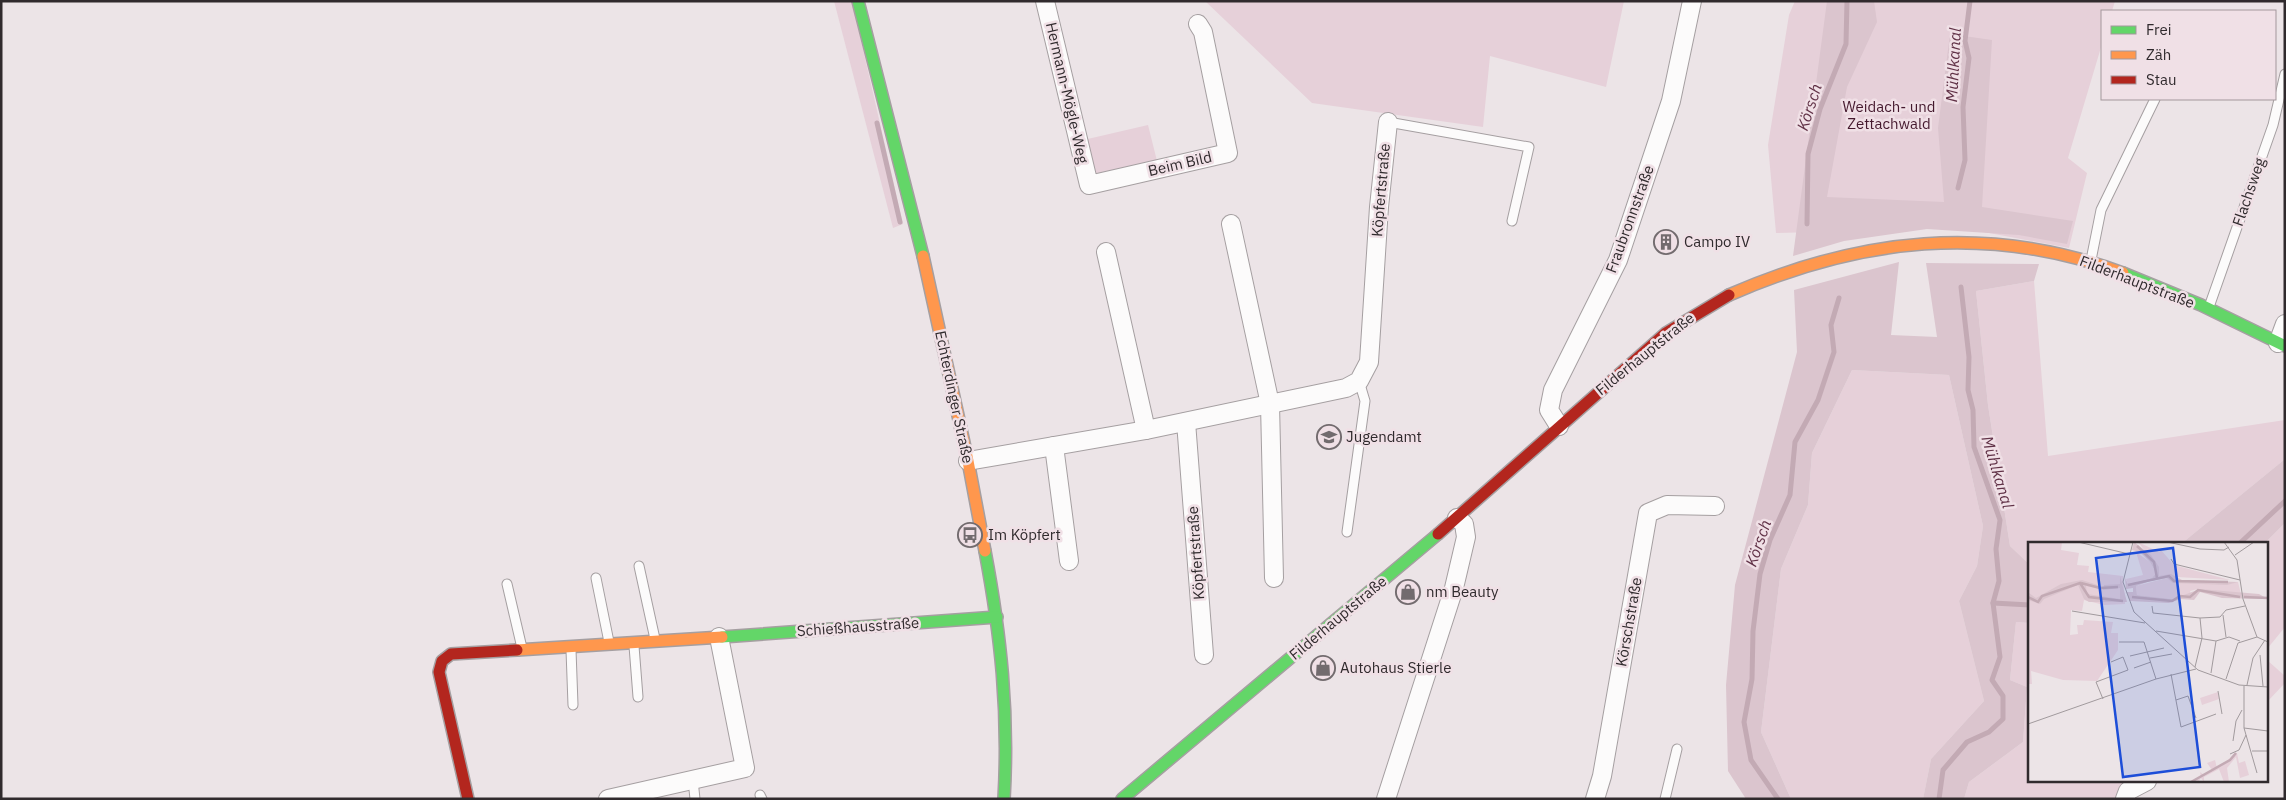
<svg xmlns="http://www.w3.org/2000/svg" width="2286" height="800" font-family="'IBM Plex Sans',sans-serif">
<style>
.green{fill:#e6d0d9}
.forest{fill:#dbc5ce}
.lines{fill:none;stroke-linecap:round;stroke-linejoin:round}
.stream{stroke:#c3aab4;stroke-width:5}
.lane-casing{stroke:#a59fa1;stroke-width:11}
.street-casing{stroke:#a59fa1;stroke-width:20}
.fast-casing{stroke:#a59fa1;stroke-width:14}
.slow-casing{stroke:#a59fa1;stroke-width:14}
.jam-casing{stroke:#a59fa1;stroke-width:14}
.lane{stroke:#fcfbfb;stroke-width:9}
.street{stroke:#fcfbfb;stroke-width:18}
.fast{stroke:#63d668;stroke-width:11}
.slow{stroke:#ff974d;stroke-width:11}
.jam{stroke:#b3261e;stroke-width:11}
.labels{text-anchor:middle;stroke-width:5;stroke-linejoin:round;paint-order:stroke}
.street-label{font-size:15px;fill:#302a2d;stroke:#f0e0e6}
.park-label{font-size:15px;fill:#45192e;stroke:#f0e0e6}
.poi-label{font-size:15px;fill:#302a2d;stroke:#f0e0e6;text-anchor:start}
.water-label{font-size:16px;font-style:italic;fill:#613247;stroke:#f0e0e6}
.inset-river{fill:none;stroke:#c3aab4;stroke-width:2.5}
.inset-road{fill:none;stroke:#a19a9d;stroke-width:1}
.view{fill:#1d4ed8;fill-opacity:0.15;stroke:#1d4ed8;stroke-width:2.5}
.inset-edge{fill:none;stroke:#302a2d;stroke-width:2.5}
</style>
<rect width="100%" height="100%" fill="#ece4e7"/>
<g class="green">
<path d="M834,1H852L903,224L893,228Z"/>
<path d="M1205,1H1624L1606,87L1490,56L1483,127L1312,103Z"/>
<path d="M1795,1H2115L2112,11H2102V44L2068,158L2087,173L2069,248L1963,228L1776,233L1768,145L1789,15Z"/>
<path d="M1148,125L1159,169L1089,185L1079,141Z"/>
<path d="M2034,281L2048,456L2285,420V459L2181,544H2030V565L2010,546L1988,405L1976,291Z"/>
<path d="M1852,370L1949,375L1983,526L1977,566L1959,601L1984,701L1931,759L1923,799H1791L1761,732L1781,569L1808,505L1812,453Z"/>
<path d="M2285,523V627L2267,649V544H2264Z"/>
<path d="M2016,622L2030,623V781H2126L2115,799H1964L1969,782L2023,742L2027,687L2010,680Z"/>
<path d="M2267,660L2285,676V683L2267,702Z"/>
</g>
<g class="forest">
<path d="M1827,1H1874L1877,22L1847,87L1827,197L1944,202L1938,128L1950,34L1992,40L1982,207L2073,221L2067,244L2019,235L1927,229L1844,241L1793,256Z"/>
<path d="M1899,262L1891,335L1937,337L1926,263L2039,264L2034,281L1976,291L1988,405L2010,546L2030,565V623L2016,622L2010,680L2027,687L2023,742L1969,782L1964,799H1923L1931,759L1984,701L1959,601L1977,566L1983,526L1949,375L1852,370L1812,453L1808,505L1781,569L1761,732L1791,799H1746L1728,771L1726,685L1735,585L1797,352L1794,290Z"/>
<path d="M2285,459V523L2264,544H2181Z"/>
</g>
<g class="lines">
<g class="stream">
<path d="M877,123L900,222"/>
<path d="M1958,188L1965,160L1963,107L1969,58L1965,41L1970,1"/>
<path d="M1807,224L1808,154L1820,109L1846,44L1847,1"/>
<path d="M2239,544L2285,501"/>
<path d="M1993,603L2030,605"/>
<path d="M1778,799L1751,760L1744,722L1752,679L1753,631L1760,574L1770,540L1790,495L1795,442L1818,400L1834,352L1831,325L1839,298"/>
<path d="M1939,799L1943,770L1967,742L1989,732L2003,719V696L1992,680L2000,657L1993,603L1999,581L1996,549L2000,520L1974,447L1973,410L1968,390L1969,357L1961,287"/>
</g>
<defs>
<g id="lane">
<path d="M1388,122L1529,147L1512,221"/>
<path d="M2091,260L2101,210L2155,99"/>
<path d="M2209,307L2273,125L2285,74"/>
<path d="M1347,532L1365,401L1359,381"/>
<path d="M639,566L655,639"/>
<path d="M596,578L609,642"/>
<path d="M507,584L522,648"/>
<path d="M634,646L638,697"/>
<path d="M571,650L573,705"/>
<path d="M693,780L695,799"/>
<path d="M760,795L762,799"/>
<path d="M1665,799L1677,749"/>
</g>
<g id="street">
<path d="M1045,1L1089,185L1228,153L1203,32L1198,24"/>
<path d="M1231,224L1270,404L1274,578"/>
<path d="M1106,252L1146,430"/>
<path d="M2278,343L2285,324"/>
<path d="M1186,422L1204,655"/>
<path d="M1559,426L1549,410L1553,390L1618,260L1671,101L1692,1"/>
<path d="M1054,446L1069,561"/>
<path d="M968,461L1146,430L1346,388L1359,381L1369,362L1379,207L1388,122"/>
<path d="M608,799L745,768L719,637"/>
<path d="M1386,799L1454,588L1466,537L1464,524L1457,518"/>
<path d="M1595,799L1602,776L1648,513L1667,505L1715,506"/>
<path d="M2125,799L2128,791L2147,781"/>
</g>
<g id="fast">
<path d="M858,1L923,256"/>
<path d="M2123,273L2201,305L2285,346"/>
<path d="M985,551C1001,636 1009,712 1004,799"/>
<path d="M722,637L997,617"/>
<path d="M1122,799L1438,534"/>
</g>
<g id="slow">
<path d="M923,256L968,461L985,551"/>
<path d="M1729,295C1859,238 1988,223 2123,273"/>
<path d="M517,650L722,637"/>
</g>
<g id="jam">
<path d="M1438,534L1666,333L1729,295"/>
<path d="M468,799L439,672L442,661L451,654L517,650"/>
</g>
</defs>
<use href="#lane" class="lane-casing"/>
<use href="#street" class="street-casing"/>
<use href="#fast" class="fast-casing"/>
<use href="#slow" class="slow-casing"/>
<use href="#jam" class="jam-casing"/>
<use href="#lane" class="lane"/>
<use href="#street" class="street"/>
<use href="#fast" class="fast"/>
<use href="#slow" class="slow"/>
<use href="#jam" class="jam"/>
</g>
<defs>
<symbol id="building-ring" viewBox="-11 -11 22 22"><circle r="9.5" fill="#f0e0e6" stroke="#726b6e" stroke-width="1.5"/><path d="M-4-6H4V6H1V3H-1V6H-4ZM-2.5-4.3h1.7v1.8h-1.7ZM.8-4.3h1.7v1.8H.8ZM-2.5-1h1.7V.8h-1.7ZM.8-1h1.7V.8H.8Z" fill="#726b6e"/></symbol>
<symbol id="school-ring" viewBox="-11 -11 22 22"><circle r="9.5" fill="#f0e0e6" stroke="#726b6e" stroke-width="1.5"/><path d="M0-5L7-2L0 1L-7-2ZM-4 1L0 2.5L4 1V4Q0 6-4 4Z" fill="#726b6e"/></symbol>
<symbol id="bus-ring" viewBox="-11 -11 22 22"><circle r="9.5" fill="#f0e0e6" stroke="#726b6e" stroke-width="1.5"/><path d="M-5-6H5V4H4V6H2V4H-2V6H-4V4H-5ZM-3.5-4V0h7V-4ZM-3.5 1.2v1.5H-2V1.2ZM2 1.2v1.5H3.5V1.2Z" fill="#726b6e"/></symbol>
<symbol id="shop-ring" viewBox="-11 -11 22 22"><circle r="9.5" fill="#f0e0e6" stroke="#726b6e" stroke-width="1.5"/><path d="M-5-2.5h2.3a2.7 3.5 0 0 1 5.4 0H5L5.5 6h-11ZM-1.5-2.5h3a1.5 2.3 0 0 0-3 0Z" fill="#726b6e"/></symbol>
</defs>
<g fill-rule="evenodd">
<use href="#building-ring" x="1652" y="228" width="28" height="28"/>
<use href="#school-ring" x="1315" y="423" width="28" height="28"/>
<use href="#bus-ring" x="956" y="521" width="28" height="28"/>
<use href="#shop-ring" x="1394" y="578" width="28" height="28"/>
<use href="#shop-ring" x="1309" y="654" width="28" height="28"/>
</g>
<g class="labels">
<g class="street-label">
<text transform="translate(1067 93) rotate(77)" y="5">Hermann-Mögle-Weg</text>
<text transform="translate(1180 164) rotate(-13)" y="5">Beim Bild</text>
<text transform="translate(1381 190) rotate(-85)" y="5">Köpfertstraße</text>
<text transform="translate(2249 192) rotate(-71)" y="5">Flachsweg</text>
<text transform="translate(1630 219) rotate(-70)" y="5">Fraubronnstraße</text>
<text transform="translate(2137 282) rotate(21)" y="5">Filderhauptstraße</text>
<text transform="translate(1645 354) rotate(-39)" y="5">Filderhauptstraße</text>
<text transform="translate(954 397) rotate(78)" y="5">Echterdinger Straße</text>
<text transform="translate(1196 553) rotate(-94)" y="5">Köpfertstraße</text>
<text transform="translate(1338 618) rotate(-40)" y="5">Filderhauptstraße</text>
<text transform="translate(1629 622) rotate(-80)" y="5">Körschstraße</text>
<text transform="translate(858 627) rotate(-4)" y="5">Schießhausstraße</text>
</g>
<g class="park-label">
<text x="1889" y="112">Weidach- und<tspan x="1889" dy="17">Zettachwald</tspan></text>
</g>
<g class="poi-label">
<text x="1684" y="247">Campo IV</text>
<text x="1346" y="442">Jugendamt</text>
<text x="988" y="540">Im Köpfert</text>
<text x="1426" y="597">nm Beauty</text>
<text x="1340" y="673">Autohaus Stierle</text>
</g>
<g class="water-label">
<text transform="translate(1953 65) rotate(-87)" y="6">Mühlkanal</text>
<text transform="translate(1809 107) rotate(-72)" y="6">Körsch</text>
<text transform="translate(1998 472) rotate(73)" y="6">Mühlkanal</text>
<text transform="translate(1758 543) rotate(-71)" y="6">Körsch</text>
</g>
</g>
<g transform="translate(2028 542)">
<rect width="240" height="240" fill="#ece4e7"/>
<path d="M0,0H34L33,8L51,11L49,23L61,24L60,30L95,34L97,62L76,63L56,58L54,69L43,68L42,93L50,92L49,83H55L56,78L85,80L83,91H90V108L69,139L35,138L3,129L4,142H0ZM110,0L131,10L133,8L146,23L202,38L131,34L130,25ZM108,10L122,20L128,31L124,36L100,42L98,37L115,33ZM139,36L172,42L210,40L213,52L170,47L162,49L163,53H153L145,57L109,53L108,44ZM190,150L191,157L174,163L172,156ZM209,211L211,221L217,219L221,233L212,236L208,215L199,226L201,240H196L191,227L176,235V240L173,236L170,240H162L173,235L172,230L176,233L184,228L179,221L187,218L189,226Z" fill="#e6d0d9"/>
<path d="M106,0L123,13L131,25V34L143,32L154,38L210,40L199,43L145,41L139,36L122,39L108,44L109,53L145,57L172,47L231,52L240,57L194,56L172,50L166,58L153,57L141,61L102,59L98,50H105V46L98,47L97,36L100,42L124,36L128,31L122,20L112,10L104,8ZM92,34L99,60H61L56,57L50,43L16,57L12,62L0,58L1,51L8,56L33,42L54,38L73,44L72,47L58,44L59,52L92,57V46L75,48L76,43L92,42Z" fill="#dbc5ce"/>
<path class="inset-river" d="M109,4L126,20L129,36M53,41L72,46L90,45M100,43L141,34L146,39L200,40M0,55L10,60L14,54L52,41L61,55L95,59M104,55L144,59L152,54L162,55L170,48L212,55M216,55L240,56M163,240L202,218L208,211"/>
<path class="inset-road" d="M50,0L101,12M105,0L95,40L106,70L170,128L211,143L240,145M139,0L172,7L196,8L201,5M196,0L209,18L215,57L229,95M207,13L226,0M143,17L146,22L212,38M124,64L125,71L172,76L192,75L198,68L217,64M44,69L117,81M195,73L198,95M128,89L188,99L201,95L212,99M91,100H116L128,137M232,113L235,144M102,114L136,106M122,116L144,112M167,125L174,96L172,76M106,126L123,120M183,131L188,99M143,132L153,185L188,172M198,137L210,101L229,95L240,100M219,143L225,116L237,98M216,144V186L229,231M190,149L194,172M75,157L68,140L100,128L95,115L83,120M148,158L160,154L168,176M0,182L128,137L168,127M216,186L240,189M205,199L208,179L214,168M224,209H240M202,212L211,208L218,193"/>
<path class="view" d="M145,6L172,225L95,235L68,16Z"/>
<rect width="240" height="240" class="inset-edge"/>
</g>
<rect width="2286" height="800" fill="none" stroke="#302a2d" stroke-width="5"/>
<rect x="2101" y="10" width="175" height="90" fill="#f0e0e6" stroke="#a3979c"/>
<rect x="2111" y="26" width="25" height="8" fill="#63d668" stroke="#a3979c"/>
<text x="2146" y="35" font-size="15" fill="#302a2d">Frei</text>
<rect x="2111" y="51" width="25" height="8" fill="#ff974d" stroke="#a3979c"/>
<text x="2146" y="60" font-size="15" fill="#302a2d">Zäh</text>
<rect x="2111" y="76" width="25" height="8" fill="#b3261e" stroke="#a3979c"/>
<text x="2146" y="85" font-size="15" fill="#302a2d">Stau</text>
</svg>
